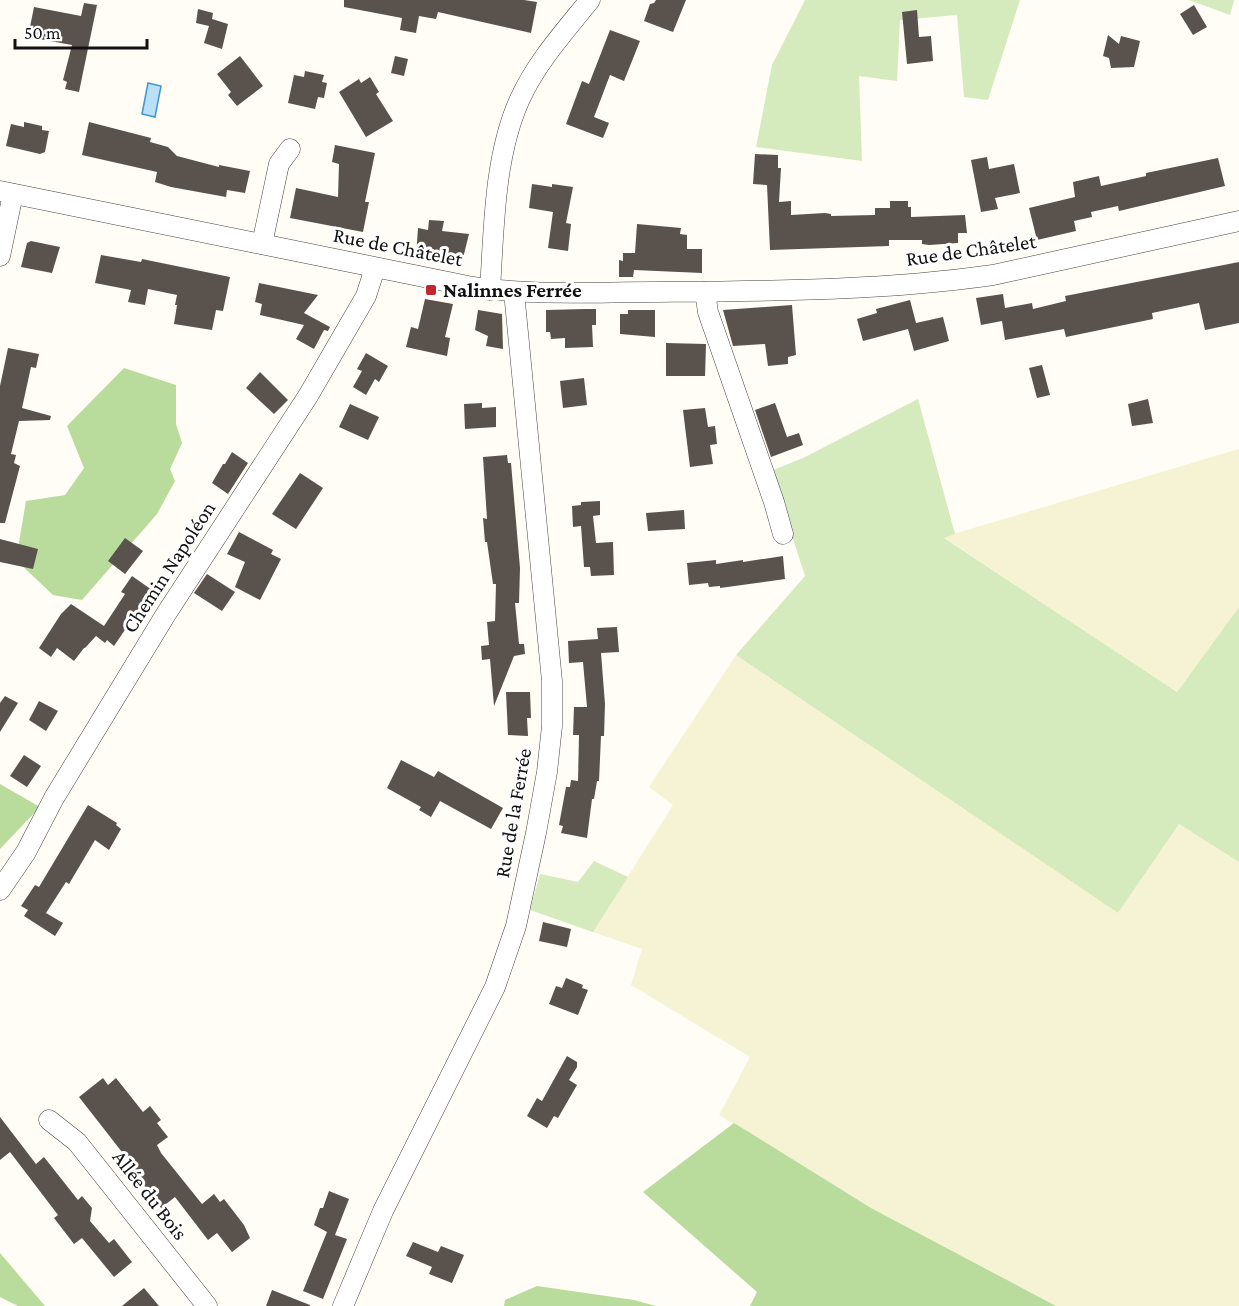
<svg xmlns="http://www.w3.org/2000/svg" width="1239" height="1306" font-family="'Crimson Pro',serif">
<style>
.farmland{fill:#f6f3d4}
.green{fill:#d5ebbd}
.forest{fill:#b9dc9c}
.water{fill:#b9e0f7;stroke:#3f96cf;stroke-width:1.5}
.building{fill:#5a524d}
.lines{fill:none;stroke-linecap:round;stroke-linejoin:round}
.minor-casing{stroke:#444;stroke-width:21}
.minor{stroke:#fff;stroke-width:20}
.poi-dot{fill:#c4262e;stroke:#fff;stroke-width:2}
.labels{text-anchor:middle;stroke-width:6;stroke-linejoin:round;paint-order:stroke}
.street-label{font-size:21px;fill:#111;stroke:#fff}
.poi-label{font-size:21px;font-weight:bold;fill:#111;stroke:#fff;text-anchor:start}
</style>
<rect width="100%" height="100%" fill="#fffdf5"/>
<g class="farmland">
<path d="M1239,449V607L1177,692L943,537Z"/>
<path d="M736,655L1118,913L1179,824L1239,862V1306H1056L871,1208L719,1115L750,1057L631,985L642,949L593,932L673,805L649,787Z"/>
</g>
<g class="green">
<path d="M805,0H1020L988,100L964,97L957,15L900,20L897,81L859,76L862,161L756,147L772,65Z"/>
<path d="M1189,0H1234L1230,15Z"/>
<path d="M918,399L955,534L944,538L1177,692L1239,607V862L1179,824L1118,913L736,655L805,576L771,471L803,458Z"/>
<path d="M594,861L628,877L593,932L530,910L540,874L578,882Z"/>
</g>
<g class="forest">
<path d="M124,368L176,385V424L182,443L170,469L175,481L157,514L82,600L53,595L16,560L26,501L65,495L84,468L67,426Z"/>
<path d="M0,784L40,807L0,849Z"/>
<path d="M734,1123L871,1208L1056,1306H750L757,1292L643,1192Z"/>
<path d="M0,1253L45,1306H18L0,1297Z"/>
<path d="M537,1286L634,1300L656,1306H504L505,1300Z"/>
</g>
<path class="water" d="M148,83L161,86L155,117L142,114Z"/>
<g class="building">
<path d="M344,0H524L537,2L531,33L438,12L436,19L419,16L416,33L400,30L402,18L344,7Z"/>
<path d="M656,0H686L673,32L644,21L650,4L654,3Z"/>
<path d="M84,3L97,5L79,92L65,89L67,82L63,80L72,45L28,37L34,7L81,16Z"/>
<path d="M1194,5L1207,27L1193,35L1180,14Z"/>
<path d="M198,9L213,13L212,19L228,24L222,49L204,43L209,26L196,23Z"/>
<path d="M917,10L919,37L931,36L933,61L907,64L902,12Z"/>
<path d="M610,30L640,41L624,81L610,75L594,117L609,123L603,138L566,124L582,81L589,84Z"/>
<path d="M1108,35L1119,44L1121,36L1140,41L1134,67L1111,68L1109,58L1103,56Z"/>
<path d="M240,56L263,86L237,106L228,95L231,92L217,74Z"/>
<path d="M395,56L408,59L404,76L391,73Z"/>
<path d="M305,71L324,75L322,82L327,83L324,98L318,97L315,109L288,103L294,75L304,77Z"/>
<path d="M370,77L379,92L376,94L393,121L366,137L339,92L359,79L361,83Z"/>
<path d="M24,122L42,126V130L49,131L45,152L40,154L6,146L11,124L24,127Z"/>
<path d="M89,122L151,138L150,142L168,147L177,156L219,167V165L250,171L245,193L227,190L226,197L171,187L155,182L157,172L82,155Z"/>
<path d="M335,145L375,153L365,202H369L363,232L290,218L296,188L338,197L339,164L332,162Z"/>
<path d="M755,154L778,155V168H781L779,202L791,201V215L825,213L831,214V216L875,215V208H890V201H908V207H911V217L965,215L967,233H958V243L929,245L922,244V240H889V246L770,250L767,185L753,184Z"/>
<path d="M987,157L989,169L1014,164L1020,193L995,198L998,209L981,212L971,160Z"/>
<path d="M1218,158L1225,186L1119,211L1118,206L1091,212L1092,217L1074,221L1076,231L1037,240L1029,208L1075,197L1073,182L1099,176L1101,186L1146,176V173Z"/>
<path d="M532,184L552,187V184L573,187L566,223L571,224L568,251L548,248L553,212L529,208Z"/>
<path d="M429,220L444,221L442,231L469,234L462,262L416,257L418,228L428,230Z"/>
<path d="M637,224L681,228L680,234L687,235V249H702V273L634,270L633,277H619V260L623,261V253H635Z"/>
<path d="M31,241L60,247L52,273L21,267L27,243Z"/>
<path d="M101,255L141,262L142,259L230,277L223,311L216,310L212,330L174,324L177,305H175L177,295L148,289L145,305L128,302L131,290L95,283Z"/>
<path d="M1239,262V323L1205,330L1199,303L1152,313L1153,319L1066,337L1064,329L1005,340L1002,321L981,325L976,298L1003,294L1005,308L1032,303L1033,309L1066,301L1065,296Z"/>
<path d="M259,283L318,295L304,313L330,327L328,331L324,330L314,349L296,339L304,325L260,315L262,304L255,302Z"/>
<path d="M425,299L453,304L445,337L450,338L447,356L406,347L411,327L418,329Z"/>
<path d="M910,300L916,323L943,317L949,341L914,351L908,329L863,341L857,319L877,313L876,309Z"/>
<path d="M792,305L796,355L788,357V364L768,366L765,344L733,346L723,310Z"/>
<path d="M586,309H596V325H592L593,347L565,348V338L551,339L550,332H546V310Z"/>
<path d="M478,310L502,314L503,349L486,346L488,336L475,330Z"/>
<path d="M628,310H655V337L620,334V314H628Z"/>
<path d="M666,343L706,344L705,376H666Z"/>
<path d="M8,348L39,354L36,368L31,367L22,408L51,416L50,420L19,421L11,454L16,455L14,463L20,466L5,523H0V386Z"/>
<path d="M366,353L388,366L379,382L375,379L366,395L353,387L362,371L357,369Z"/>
<path d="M1042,365L1050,395L1037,398L1029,368Z"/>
<path d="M260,372L288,400L274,414L246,388Z"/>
<path d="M584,378L587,405L563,408L560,381Z"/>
<path d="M1148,399L1153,423L1132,426L1128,404Z"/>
<path d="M482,403V408L496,407V427L465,429L464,404Z"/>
<path d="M775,403L787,437L799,433L803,445L771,457L755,410Z"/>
<path d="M350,404L379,417L368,440L339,427Z"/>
<path d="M705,408L708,427L715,426L717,444L710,445L713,464L690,467L683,410Z"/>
<path d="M232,452L248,463L228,494L212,483L223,464H225Z"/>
<path d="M507,455L508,463H511L520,568L519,603H515L519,644H524L525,654L514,656L494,706L490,659L482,660L481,646L489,645L487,622L495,621L496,584H493L487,542H485L483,518L487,519L483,457Z"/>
<path d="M300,473L323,488L296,529L272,514Z"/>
<path d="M600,501V515L593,516L596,543L613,542L614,575L591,576L590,567H584L581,526L573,527L572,506L581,505V502Z"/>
<path d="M684,510L685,529L648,531L646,513Z"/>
<path d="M239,532L273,550L271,554L281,559L260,600L235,587L245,562L227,554Z"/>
<path d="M125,538L143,551L125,574L108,561Z"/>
<path d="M0,539L38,549L33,569L0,562Z"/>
<path d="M783,556L785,579L720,588V586L709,587L708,583L689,585L687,563L716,560V564L743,560V562Z"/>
<path d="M207,574L235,592L222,611L194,593Z"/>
<path d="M132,576L152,590L114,646L107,640L105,643L96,636L85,648H84L74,661L57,648L51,657L39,648L61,614L71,604L104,626L125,594L121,592Z"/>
<path d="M617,627L619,652L601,653L605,704L604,736H601L599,781H597L594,799H592L587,838L561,833L563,826L559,825L566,787H570L571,780L578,781L579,735H573L574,707H587L583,662L569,663L568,641L598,639L597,628Z"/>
<path d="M506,692H530L531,718H527L528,736L508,735Z"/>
<path d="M5,696L18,703L0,732V703Z"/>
<path d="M39,701L58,711L46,731L29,720Z"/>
<path d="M24,755L41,766L27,787L10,776Z"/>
<path d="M401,760L434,777L438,771L503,808L491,829L440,801L431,817L419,810L421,807L387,788Z"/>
<path d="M88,805L117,823L116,825L121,829L109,850L95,840L69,884L66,882L46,913L63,923L55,936L24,916L28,910L21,906L35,885L39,887Z"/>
<path d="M543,922L571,929L567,947L539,941Z"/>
<path d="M566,978L583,985L582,988L588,990L578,1015L549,1004L556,986L562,988Z"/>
<path d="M567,1056L577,1062V1067L569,1080L577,1085L558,1118L554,1116L547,1128L527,1116L537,1098L542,1101Z"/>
<path d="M103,1078L108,1085L116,1078L143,1112L150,1106L161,1120L157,1123L168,1137L157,1145L161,1153L202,1204L214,1194L220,1202L224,1199L244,1225L250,1238L232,1252L217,1233L208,1240L175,1197L161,1208L141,1181L143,1179L79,1097Z"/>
<path d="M0,1117L36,1164L44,1157L78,1200L82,1196L92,1208L90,1221L109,1243L114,1239L132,1262L114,1277L82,1238L74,1244L54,1218L58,1215L10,1152L0,1160Z"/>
<path d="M329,1191L349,1199L335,1235L347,1239L323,1299L303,1291L327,1232L314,1225L320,1208H323Z"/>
<path d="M413,1242L438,1252L441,1246L464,1255L452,1283L429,1274L432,1267L406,1256Z"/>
<path d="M144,1288L159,1306H122Z"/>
<path d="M272,1290L310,1305V1306H266Z"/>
</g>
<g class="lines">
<defs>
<g id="minor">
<path d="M0,191L468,286C529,296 592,292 653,292C766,291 881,291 993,275L1239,221"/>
<path d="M262,244L279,164L290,149"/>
<path d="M0,256L13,194"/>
<path d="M490,290C494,228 494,158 519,101C536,63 564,32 590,0"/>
<path d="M705,292L708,312L774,502L783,534"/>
<path d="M0,890L26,852L54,798L166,614L308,396L366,296L375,268"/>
<path d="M49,1120L77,1142L207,1306"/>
<path d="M343,1306L383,1211L495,987L516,926L536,833L547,772L552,726V681L514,292"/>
</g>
</defs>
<use href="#minor" class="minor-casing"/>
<use href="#minor" class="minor"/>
</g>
<rect class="poi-dot" x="425" y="284" width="12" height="12" rx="3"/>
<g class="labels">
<g class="street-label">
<text transform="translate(398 247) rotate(11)" y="7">Rue de Châtelet</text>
<text transform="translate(971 250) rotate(-8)" y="7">Rue de Châtelet</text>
<text transform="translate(169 567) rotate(-57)" y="7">Chemin Napoléon</text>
<text transform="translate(513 813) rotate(-80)" y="7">Rue de la Ferrée</text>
<text transform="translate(150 1195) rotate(52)" y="7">Allée du Bois</text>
</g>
<g class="poi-label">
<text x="443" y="297">Nalinnes Ferrée</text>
</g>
</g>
<path d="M15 39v9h132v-9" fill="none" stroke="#111111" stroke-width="3"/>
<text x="24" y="39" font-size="18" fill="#111111" stroke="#ffffff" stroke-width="4.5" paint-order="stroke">50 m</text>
</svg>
